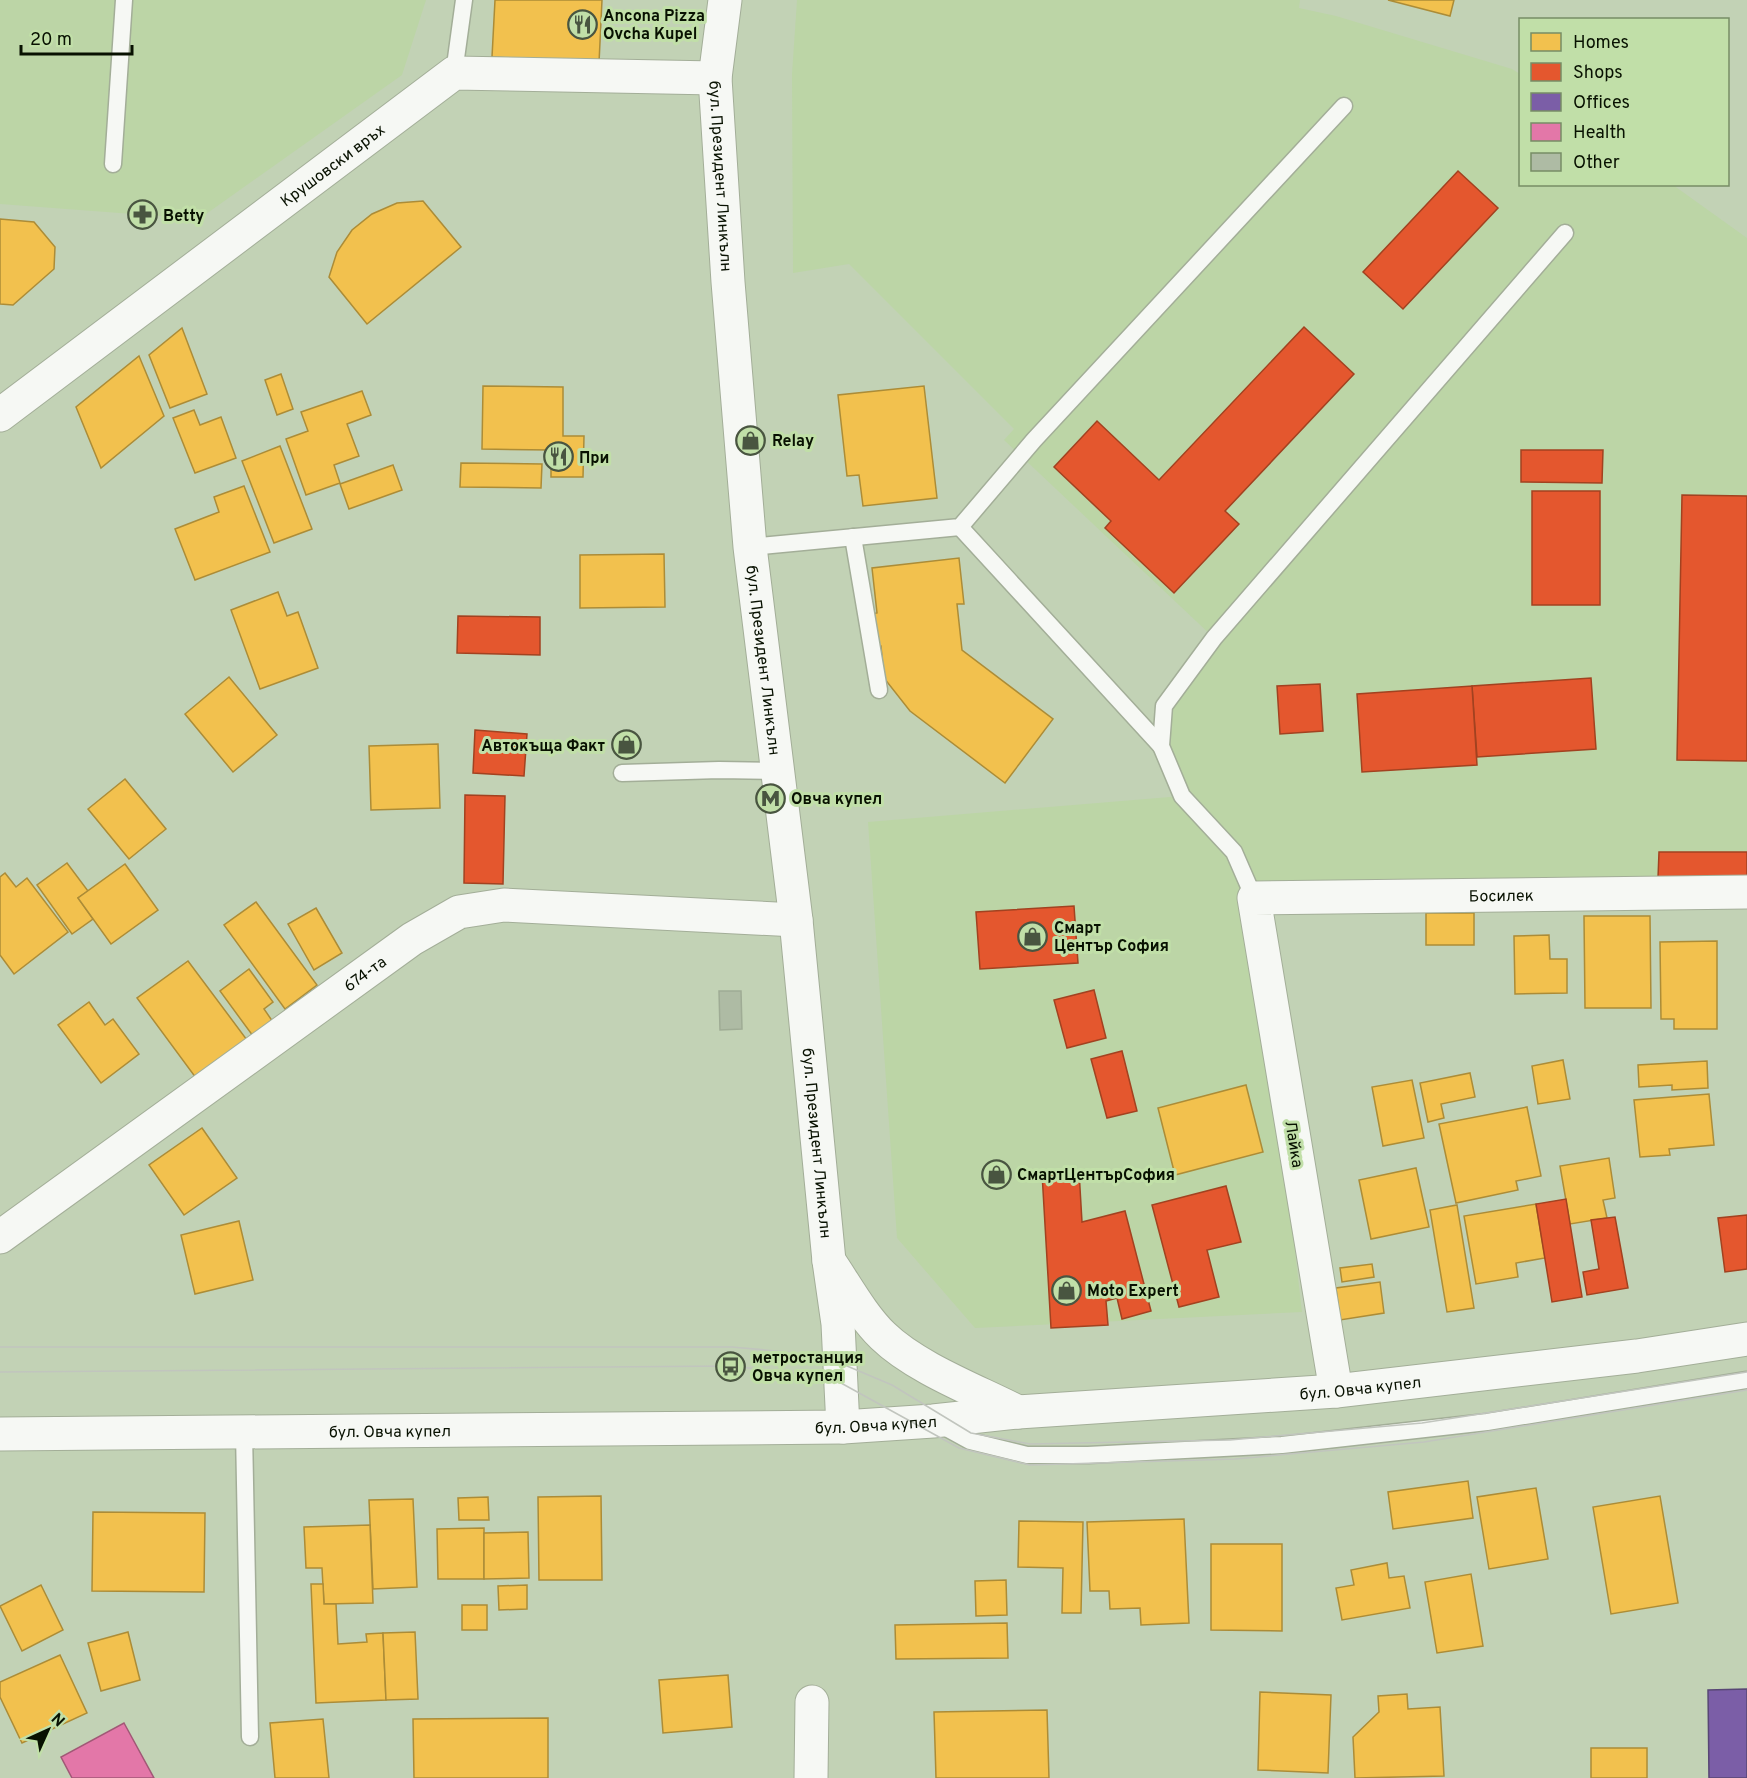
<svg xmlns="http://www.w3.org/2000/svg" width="1747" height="1778" font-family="Overpass,sans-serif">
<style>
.built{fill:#bcd5a6}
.homes{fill:#f2c14e;stroke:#ac8c37;stroke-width:1.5}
.shops{fill:#e4572e;stroke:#a24220;stroke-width:1.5}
.offices{fill:#7b5ea7;stroke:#584775;stroke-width:1.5}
.health{fill:#e377a8;stroke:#a15876;stroke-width:1.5}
.building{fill:#aebba4;stroke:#9fac95;stroke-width:1.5}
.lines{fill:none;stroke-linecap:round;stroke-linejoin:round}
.service-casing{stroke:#a3ae98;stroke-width:19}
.minor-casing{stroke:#a3ae98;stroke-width:35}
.tertiary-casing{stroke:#a3ae98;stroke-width:35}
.secondary-casing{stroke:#a3ae98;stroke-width:35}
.service{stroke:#f6f8f4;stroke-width:16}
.minor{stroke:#f6f8f4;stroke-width:33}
.tertiary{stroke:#f6f8f4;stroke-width:33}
.secondary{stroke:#f6f8f4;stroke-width:33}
.tram{stroke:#c1c5be;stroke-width:1.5}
.labels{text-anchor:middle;stroke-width:6;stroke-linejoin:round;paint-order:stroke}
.poi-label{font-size:16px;font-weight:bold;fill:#081101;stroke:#c1dfa8;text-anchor:start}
.street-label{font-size:16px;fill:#081101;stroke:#c1dfa8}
</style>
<rect width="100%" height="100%" fill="#c2d2b5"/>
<g class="built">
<path d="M0,0H426L402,75L199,219L0,204Z"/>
<path d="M797,0H1300L1299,8L1336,16L1512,69L1520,74V184L1673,185L1747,238V879L1254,898L1302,1312L975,1328L897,1238L868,822L1182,796L1161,746L1164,706L1214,638L1004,440L1014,429L849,264L793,273L792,74Z"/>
</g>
<g class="homes">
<path d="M495,0H602L599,63L492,57Z"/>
<path d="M1388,0H1454L1450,16Z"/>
<path d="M423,201L461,247L367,324L329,277L337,252L352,230L372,214L397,203Z"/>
<path d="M0,219L34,222L55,247L54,269L13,305L0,304Z"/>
<path d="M182,328L207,394L170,408L149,355Z"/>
<path d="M139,356L164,416L101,468L76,407Z"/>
<path d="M281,374L293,409L277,415L265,380Z"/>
<path d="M483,386L563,387V436H584L583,477H551V450L482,449Z"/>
<path d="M924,386L937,498L863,506L859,475L847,476L838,395Z"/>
<path d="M362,391L371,415L347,424L359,456L334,465L340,483L306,495L286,439L308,431L301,412Z"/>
<path d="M194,410L200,425L221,417L236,458L195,473L173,418Z"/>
<path d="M280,446L312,529L274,543L242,461Z"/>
<path d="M461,463L542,464L541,488L460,487Z"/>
<path d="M393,465L402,490L349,509L340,484Z"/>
<path d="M244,486L270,552L195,580L175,529L219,512L214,497Z"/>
<path d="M664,554L665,607L580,608V555Z"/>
<path d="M959,558L964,604H957L962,650L1053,719L1005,783L910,711L884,678L881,646L875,647L871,614L877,613L872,568Z"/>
<path d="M278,592L287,616L298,612L318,668L260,689L231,610Z"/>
<path d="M229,677L277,735L233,772L185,714Z"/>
<path d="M438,744L440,808L371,810L369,746Z"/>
<path d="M125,779L166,829L129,859L88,809Z"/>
<path d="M67,863L88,891L78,898L93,919L72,934L37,885Z"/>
<path d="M125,864L158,910L111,944L78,898Z"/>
<path d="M5,873L16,887L27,878L68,932L14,974L0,955V877Z"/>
<path d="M256,902L317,985L285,1009L224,925Z"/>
<path d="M316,908L342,953L314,970L288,924Z"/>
<rect x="1426" y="913" width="48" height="32"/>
<path d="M1584,916H1650L1651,1008H1585Z"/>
<path d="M1549,935L1550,959H1567V993L1515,994L1514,936Z"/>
<path d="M1717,941V1029H1674V1019H1661L1660,942Z"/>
<path d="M188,961L247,1040L196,1078L137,998Z"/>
<path d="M249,969L273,1002L264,1009L273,1022L253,1036L220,991Z"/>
<path d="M89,1002L105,1025L113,1019L139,1054L101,1083L58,1025Z"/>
<path d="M1563,1060L1570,1099L1538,1104L1532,1066Z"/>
<path d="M1707,1061L1708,1088L1672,1090V1085L1639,1087L1638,1065Z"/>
<path d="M1470,1073L1475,1097L1441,1104L1444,1118L1428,1122L1420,1083Z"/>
<path d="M1412,1080L1424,1138L1383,1146L1372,1087Z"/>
<path d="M1246,1085L1263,1152L1175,1175L1158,1108Z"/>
<path d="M1709,1094L1714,1145L1669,1149L1670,1155L1640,1157L1634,1100Z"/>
<path d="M1527,1107L1541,1176L1516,1181L1518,1190L1456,1203L1439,1124Z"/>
<path d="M202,1128L237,1178L184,1215L149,1165Z"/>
<path d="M1609,1158L1615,1198L1603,1200L1607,1218L1570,1224L1560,1166Z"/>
<path d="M1416,1168L1429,1227L1371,1239L1359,1180Z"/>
<path d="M1536,1204L1545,1258L1516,1263L1518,1277L1476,1284L1464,1216Z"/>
<path d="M1457,1205L1474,1308L1447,1312L1430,1210Z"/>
<path d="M239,1221L253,1280L195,1294L181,1235Z"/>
<path d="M1372,1264L1374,1277L1342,1282L1340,1268Z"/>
<path d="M1380,1282L1384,1313L1340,1320L1336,1288Z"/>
<path d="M1468,1481L1473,1518L1393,1529L1388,1492Z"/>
<path d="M1536,1488L1548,1559L1489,1569L1477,1497Z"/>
<path d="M601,1496L602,1580H539L538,1497Z"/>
<path d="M1660,1496L1678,1603L1611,1614L1593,1507Z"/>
<path d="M488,1497L489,1520H459L458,1498Z"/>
<path d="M413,1499L417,1587L373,1589L369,1500Z"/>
<path d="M93,1512L205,1513L204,1592L92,1591Z"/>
<path d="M1184,1519L1189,1623L1141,1625L1140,1608L1110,1609L1109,1591H1090L1087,1522Z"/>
<path d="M1019,1521L1083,1522L1081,1613H1062L1063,1568L1018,1567Z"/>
<path d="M370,1525L373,1603L324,1604L322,1568H306L304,1527Z"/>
<path d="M484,1528V1579H438L437,1529Z"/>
<path d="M528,1532L529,1578L484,1579V1533Z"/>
<path d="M1211,1544H1282V1631L1211,1630Z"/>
<path d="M1387,1563L1389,1578L1404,1576L1410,1608L1342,1620L1336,1588L1354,1585L1351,1570Z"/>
<path d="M1471,1574L1483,1646L1437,1653L1425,1582Z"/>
<path d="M1006,1580L1007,1615L976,1616L975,1581Z"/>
<path d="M311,1584H323L324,1604H336L338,1644L367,1642L366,1634L383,1633L386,1700L316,1703Z"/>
<path d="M41,1585L63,1630L22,1651L0,1606Z"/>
<path d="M527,1585V1609L499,1610L498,1586Z"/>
<rect x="462" y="1605" width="25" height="25"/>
<path d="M1007,1623L1008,1658L896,1659L895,1625Z"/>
<path d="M128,1632L140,1680L101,1691L88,1643Z"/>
<path d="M415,1632L418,1699L386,1700L383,1633Z"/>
<path d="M60,1655L87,1713L22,1743L0,1697V1682Z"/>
<path d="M728,1675L732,1727L663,1733L659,1680Z"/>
<path d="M1260,1692L1331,1695L1328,1773L1258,1770Z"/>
<path d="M1407,1694L1408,1709L1440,1707L1444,1776L1355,1778L1353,1737L1379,1712L1378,1696Z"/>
<path d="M1047,1710L1049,1778H936L934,1712Z"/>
<path d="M548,1718V1778H414L413,1719Z"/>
<path d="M323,1719L329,1778H275L270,1723Z"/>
<rect x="1591" y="1748" width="56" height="30"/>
</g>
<g class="shops">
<path d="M1458,171L1498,208L1403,309L1363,272Z"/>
<path d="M1304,327L1354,374L1225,511L1239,524L1174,593L1105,528L1111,521L1054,467L1097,421L1159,480Z"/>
<path d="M1521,450H1603L1602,483L1521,482Z"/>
<rect x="1532" y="491" width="68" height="114"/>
<path d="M1682,495L1747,496V761L1677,760Z"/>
<path d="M458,616L540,617V655L457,653Z"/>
<path d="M1591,678L1596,749L1477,757L1472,686Z"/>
<path d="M1320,684L1323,731L1280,734L1277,686Z"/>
<path d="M1472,686L1477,765L1362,772L1357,694Z"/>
<path d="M475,730L527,734L524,776L473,773Z"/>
<path d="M465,795L505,796L503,884L464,883Z"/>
<path d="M1659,852H1747V878H1658Z"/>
<path d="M1074,906L1078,963L980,969L976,912Z"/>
<path d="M1094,990L1106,1038L1067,1048L1054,1000Z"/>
<path d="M1122,1051L1137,1111L1107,1118L1091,1059Z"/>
<path d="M1079,1171L1082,1222L1125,1211L1151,1311L1122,1319L1117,1298L1106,1301L1108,1325L1051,1328L1042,1173Z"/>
<path d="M1226,1186L1241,1242L1207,1250L1219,1297L1179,1307L1152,1205Z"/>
<path d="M1566,1199L1582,1297L1552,1302L1536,1204Z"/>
<path d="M1747,1215V1269L1725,1272L1718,1218Z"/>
<path d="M1615,1217L1628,1288L1587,1295L1583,1272L1599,1269L1591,1220Z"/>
</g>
<path class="offices" d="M1747,1689V1778H1709L1708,1690Z"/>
<path class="health" d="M124,1723L154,1778H72L61,1757Z"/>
<path class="building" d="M719,991H741L742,1029L720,1030Z"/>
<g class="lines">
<defs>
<g id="service">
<path d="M454,73L464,0"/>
<path d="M113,164L124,0"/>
<path d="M960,527L1161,746"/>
<path d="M853,537L879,690"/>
<path d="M750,547L960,527L1034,440L1344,106"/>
<path d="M622,773L719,770L777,771"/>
<path d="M1254,898L1234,852L1182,796L1161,746L1164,706L1214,638L1565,233"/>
<path d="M939,1424L970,1441L1027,1455H1088L1282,1445L1487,1422L1747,1380"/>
<path d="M244,1432L250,1737"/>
</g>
<g id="minor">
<path id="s1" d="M0,415L454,73L715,78"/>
<path id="s2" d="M0,1237L412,939L459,912L504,905L796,920"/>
<path id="s3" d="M1336,1391L1254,898L1747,892"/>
<path d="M811,1778L812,1702"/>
</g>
<g id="tertiary">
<path id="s4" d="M725,0L715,78L728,282L750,547L796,920L829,1261L838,1324L843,1427"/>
</g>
<g id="secondary">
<path d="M829,1261C845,1284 862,1316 883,1336C916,1368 977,1391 1018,1412"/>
<path id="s5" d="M0,1434L843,1427L933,1421L1018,1412L1336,1391L1637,1356L1747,1339"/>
</g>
</defs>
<use href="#service" class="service-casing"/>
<use href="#minor" class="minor-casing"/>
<use href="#tertiary" class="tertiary-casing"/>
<use href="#secondary" class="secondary-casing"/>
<use href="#service" class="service"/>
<use href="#minor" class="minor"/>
<use href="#tertiary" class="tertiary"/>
<use href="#secondary" class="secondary"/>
<g class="tram">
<path d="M0,1347H732L821,1355L892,1385L971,1433L1030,1444L1230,1440L1422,1423L1747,1372"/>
<path d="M0,1372L731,1366L817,1376L841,1383L959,1448L1030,1465L1235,1459L1424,1442L1747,1390"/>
</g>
</g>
<defs>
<symbol id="restaurant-ring" viewBox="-11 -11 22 22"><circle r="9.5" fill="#c1dfa8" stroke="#495540" stroke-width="1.5"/><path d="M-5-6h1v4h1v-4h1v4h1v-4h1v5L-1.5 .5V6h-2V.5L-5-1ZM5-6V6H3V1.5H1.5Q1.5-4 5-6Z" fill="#495540"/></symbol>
<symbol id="pharmacy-ring" viewBox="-11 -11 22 22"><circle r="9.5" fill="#c1dfa8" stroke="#495540" stroke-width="1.5"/><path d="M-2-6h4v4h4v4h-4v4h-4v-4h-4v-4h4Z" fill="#495540"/></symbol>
<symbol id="shop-ring" viewBox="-11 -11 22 22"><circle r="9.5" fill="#c1dfa8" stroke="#495540" stroke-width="1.5"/><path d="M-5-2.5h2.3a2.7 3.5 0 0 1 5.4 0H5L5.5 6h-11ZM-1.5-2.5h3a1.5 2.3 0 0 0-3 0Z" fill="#495540"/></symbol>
<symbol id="metro-ring" viewBox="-11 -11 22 22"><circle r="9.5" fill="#c1dfa8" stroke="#495540" stroke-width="1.5"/><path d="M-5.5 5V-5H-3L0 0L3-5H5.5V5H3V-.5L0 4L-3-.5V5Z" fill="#495540"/></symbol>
<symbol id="bus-ring" viewBox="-11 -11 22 22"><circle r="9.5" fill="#c1dfa8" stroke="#495540" stroke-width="1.5"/><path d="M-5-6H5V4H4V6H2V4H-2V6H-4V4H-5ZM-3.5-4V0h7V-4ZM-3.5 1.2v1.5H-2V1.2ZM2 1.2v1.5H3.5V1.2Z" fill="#495540"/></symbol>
</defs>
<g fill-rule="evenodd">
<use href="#restaurant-ring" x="566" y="8" width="33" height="33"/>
<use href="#pharmacy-ring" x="126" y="198" width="33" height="33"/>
<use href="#shop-ring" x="734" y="424" width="33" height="33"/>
<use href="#restaurant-ring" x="542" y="440" width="33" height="33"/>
<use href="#shop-ring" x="610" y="728" width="33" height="33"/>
<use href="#metro-ring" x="754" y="782" width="33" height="33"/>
<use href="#shop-ring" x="1016" y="920" width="33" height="33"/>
<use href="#shop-ring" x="980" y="1158" width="33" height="33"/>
<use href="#shop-ring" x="1050" y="1274" width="33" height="33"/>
<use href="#bus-ring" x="714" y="1350" width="33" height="33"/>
</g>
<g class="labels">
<g class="poi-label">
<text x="603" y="21">Ancona Pizza<tspan x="603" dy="18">Ovcha Kupel</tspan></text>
<text x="163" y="221">Betty</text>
<text x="772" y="446">Relay</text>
<text x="579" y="463">При</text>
<text x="605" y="751" text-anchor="end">Автокъща Факт</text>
<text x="791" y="804">Овча купел</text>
<text x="1054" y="933">Смарт<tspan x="1054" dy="18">Център София</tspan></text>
<text x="1017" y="1180">СмартЦентърСофия</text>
<text x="1087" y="1296">Moto Expert</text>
<text x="752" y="1363">метростанция<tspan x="752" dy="18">Овча купел</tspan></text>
</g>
<g class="street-label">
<text dy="6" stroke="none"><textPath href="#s1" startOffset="416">Крушовски връх</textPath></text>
<text dy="6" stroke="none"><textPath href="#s4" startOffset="177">бул. Президент Линкълн</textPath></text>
<text dy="6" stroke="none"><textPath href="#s4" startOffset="663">бул. Президент Линкълн</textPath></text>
<text dy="6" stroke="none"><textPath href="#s3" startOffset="747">Босилек</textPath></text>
<text dy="6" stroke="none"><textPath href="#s2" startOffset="450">674-та</textPath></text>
<text dy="6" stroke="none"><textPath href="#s4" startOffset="1149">бул. Президент Линкълн</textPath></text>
<text transform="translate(1295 1144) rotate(81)" y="6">Лайка</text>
<text dy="6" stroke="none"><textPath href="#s5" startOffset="1362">бул. Овча купел</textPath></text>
<text dy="6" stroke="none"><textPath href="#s5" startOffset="876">бул. Овча купел</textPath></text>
<text dy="6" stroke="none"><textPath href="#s5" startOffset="390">бул. Овча купел</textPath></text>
</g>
</g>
<rect x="1519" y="18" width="210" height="168" fill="#c1dfa8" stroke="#778d65" stroke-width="1.5"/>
<rect x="1531" y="33" width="30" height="18" fill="#f2c14e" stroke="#778d65" stroke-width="1.5"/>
<text x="1573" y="48" font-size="18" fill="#081101">Homes</text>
<rect x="1531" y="63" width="30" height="18" fill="#e4572e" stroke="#778d65" stroke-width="1.5"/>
<text x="1573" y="78" font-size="18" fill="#081101">Shops</text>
<rect x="1531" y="93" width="30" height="18" fill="#7b5ea7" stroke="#778d65" stroke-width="1.5"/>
<text x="1573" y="108" font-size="18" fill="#081101">Offices</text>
<rect x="1531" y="123" width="30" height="18" fill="#e377a8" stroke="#778d65" stroke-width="1.5"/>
<text x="1573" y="138" font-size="18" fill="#081101">Health</text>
<rect x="1531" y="153" width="30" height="18" fill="#aebba4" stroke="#778d65" stroke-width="1.5"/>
<text x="1573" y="168" font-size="18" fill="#081101">Other</text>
<g transform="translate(48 1730) rotate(45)" stroke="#c1dfa8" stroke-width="4.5" paint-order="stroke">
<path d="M0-4.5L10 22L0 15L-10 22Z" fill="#081101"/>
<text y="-9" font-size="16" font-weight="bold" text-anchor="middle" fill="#081101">N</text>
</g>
<path d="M21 45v9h111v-9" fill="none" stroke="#081101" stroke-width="3"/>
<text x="30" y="45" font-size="18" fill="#081101" stroke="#c1dfa8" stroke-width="4.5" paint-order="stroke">20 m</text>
</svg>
